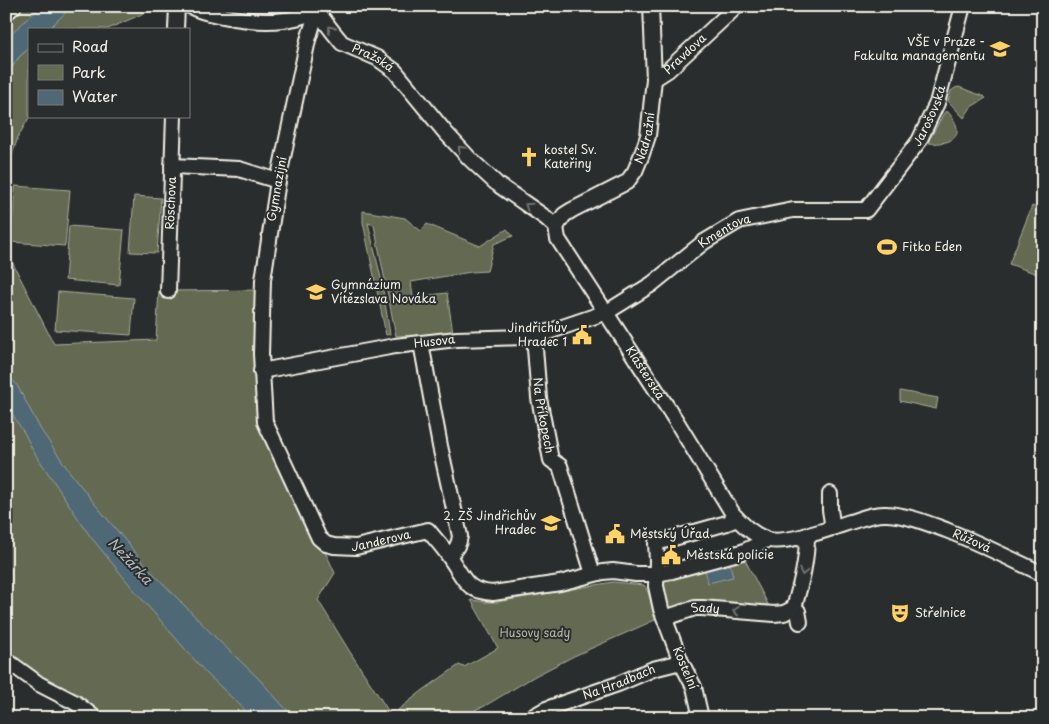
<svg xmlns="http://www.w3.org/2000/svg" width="1049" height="724" font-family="'Playpen Sans',sans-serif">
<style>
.green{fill:#636b51;stroke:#acae9c}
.water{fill:#506875;stroke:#929fa3}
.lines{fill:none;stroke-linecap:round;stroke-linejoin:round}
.minor-casing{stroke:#f4f1e8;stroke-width:18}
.minor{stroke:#2a2d2e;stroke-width:14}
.oneway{stroke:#71726f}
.labels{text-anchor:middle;stroke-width:4;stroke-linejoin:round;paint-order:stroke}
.poi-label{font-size:12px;fill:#f4f1e8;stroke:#2a2d2e;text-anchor:start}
.street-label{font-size:12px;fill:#f4f1e8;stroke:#2a2d2e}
.park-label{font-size:12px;fill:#b3b5a4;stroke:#2a2d2e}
.water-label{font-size:14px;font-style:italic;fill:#b2baba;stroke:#2a2d2e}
</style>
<rect width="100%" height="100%" fill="#2a2d2e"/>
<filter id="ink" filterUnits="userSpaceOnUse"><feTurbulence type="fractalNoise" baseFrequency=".02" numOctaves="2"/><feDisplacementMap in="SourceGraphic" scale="10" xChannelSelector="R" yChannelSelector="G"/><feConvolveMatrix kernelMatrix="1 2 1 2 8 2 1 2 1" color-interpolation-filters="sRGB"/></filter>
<g filter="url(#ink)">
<g class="green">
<path d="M21,6H42L30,17L6,41V22Z"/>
<path d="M72,6H166V10L158,9L149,11L108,29H49Z"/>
<path d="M29,48V116H30L18,137L6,174V76L19,57Z"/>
<path d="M959,87L985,97L986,98L971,107L964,118L948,101L951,91L955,88Z"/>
<path d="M946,111L948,112C957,122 964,137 946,142C940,143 935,144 929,143V139L932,135L944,113Z"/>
<path d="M15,186L70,190L65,246L11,242Z"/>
<path d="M134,196L161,198L157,253L130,252Z"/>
<path d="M1032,206L1043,210V276L1009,264Z"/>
<path d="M363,211L405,218L421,231L427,224L480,246L507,229L513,236L494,244L487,271L471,272L411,282L413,297L447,293L453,333L396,336L374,225L368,223L381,278L390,334L386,335L363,222Z"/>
<path d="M69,226L124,230L119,285L65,280Z"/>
<path d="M6,250L54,344L156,340L159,290L168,291L263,290L265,422L335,573L318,600L350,652L391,715L388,718H107L81,699L42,680L6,654Z"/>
<path d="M58,292L134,298L131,335L55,330Z"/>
<path d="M900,391L938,398L936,409L900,401Z"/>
<path d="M744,558L771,610L724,608L718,602L703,601L667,610L661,579Z"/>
<path d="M613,582L644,585C651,594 652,609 655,620L574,656L535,676L483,707L476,709L473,718H404L403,712L398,710L422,691L459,665L464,667L498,648L471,600L486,602H497Z"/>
</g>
<g class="water">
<path d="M42,6H72L49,29H29V48L19,57L6,76C6,68 4,45 7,40C12,31 34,13 42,6Z"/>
<path d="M6,370L18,387L41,430L69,471L94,503L150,570L215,637L258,678L294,718H252L241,706L205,672L134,590L90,536L32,449L26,436L6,404Z"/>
<path d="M730,564L733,577L708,583L705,569Z"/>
</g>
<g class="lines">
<defs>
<g id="minor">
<path d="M190,6C200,12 212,14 223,16C256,23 292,25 322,8"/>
<path id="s1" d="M317,11L308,40L278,181L263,280L261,354L265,422L319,538L326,544L334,546L356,547L428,530C435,539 444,548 450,558C465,579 465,591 493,593L560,583L603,572L613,571L636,574H656L672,571L742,552L767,540"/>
<path id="s2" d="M317,11L333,32L342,43L377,58L395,71L445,132L470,159L496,183"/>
<path d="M6,13L14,6"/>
<path d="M176,29L177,6"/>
<path id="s3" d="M654,79L668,70L737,6"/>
<path d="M172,166L239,169L278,181"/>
<path d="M500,186L546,218L556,227"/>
<path id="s4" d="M556,227L558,239L675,419L733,514C743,525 752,534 766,539C783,546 832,528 850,522C863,518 874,513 887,514C907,515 927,523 946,530C979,543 1011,559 1043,574"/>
<path id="s5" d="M556,227L564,215L572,210L627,182L635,171L642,154L648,136L654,79L651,6"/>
<path id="s6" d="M168,291L174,116"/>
<path id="s7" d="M534,336L539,398L551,460L560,466L593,574"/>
<path d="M421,343L440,446L460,536C459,545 456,550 449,555"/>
<path id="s8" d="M261,371L395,346L457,339L524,337L542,334L607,312L652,284L704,242L739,221L793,210H866L919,141L937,103L963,6"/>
<path d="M830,494V510L833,528"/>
<path d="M794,608C801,583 807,562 807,535"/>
<path d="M794,608L798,611L800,622"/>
<path id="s9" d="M665,618L695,608H702L774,614L784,613L794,608"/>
<path d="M6,660L39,684L76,703L95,718"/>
<path id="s10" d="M530,718L546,709L618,684L653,669L681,662"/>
<path d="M701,718L694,687L681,662L661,609L656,586L657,561L656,543L727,523L737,519"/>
</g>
</defs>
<use href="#minor" class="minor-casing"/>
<use href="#minor" class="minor"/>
</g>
<defs><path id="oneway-chevron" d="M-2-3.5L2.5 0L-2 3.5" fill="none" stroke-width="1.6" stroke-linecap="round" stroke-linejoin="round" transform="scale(1.25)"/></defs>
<g class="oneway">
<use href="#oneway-chevron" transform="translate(331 29) rotate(-128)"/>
<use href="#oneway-chevron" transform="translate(461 149) rotate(-133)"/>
<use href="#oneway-chevron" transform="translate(528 206) rotate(-145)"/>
<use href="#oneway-chevron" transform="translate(803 572) rotate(102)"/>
<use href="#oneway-chevron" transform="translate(736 611) rotate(-175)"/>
</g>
</g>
<defs>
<symbol id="university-bare" viewBox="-9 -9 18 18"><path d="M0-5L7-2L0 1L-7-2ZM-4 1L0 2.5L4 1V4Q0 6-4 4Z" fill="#ffd166" stroke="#2a2d2e" stroke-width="2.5" paint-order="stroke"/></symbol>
<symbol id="church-bare" viewBox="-9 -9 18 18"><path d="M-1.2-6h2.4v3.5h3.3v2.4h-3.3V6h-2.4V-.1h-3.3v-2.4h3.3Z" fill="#ffd166" stroke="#2a2d2e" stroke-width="2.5" paint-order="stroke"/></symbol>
<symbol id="stadium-bare" viewBox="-9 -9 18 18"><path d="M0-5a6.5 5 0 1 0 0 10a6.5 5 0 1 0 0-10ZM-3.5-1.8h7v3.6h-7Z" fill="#ffd166" stroke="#2a2d2e" stroke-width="2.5" paint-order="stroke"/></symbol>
<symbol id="civic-bare" viewBox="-9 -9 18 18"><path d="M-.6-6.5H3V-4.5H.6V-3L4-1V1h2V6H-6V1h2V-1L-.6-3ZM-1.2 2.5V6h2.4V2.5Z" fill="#ffd166" stroke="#2a2d2e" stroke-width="2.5" paint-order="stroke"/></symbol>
<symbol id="school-bare" viewBox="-9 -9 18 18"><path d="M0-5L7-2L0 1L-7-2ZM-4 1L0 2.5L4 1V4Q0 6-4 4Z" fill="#ffd166" stroke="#2a2d2e" stroke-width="2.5" paint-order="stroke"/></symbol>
<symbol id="theatre-bare" viewBox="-9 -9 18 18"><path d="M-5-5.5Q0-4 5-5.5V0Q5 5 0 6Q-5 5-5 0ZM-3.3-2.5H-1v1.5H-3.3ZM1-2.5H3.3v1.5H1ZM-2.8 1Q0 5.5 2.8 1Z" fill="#ffd166" stroke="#2a2d2e" stroke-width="2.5" paint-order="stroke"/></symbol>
</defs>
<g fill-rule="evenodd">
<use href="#university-bare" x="986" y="35" width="28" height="28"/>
<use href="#church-bare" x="515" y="143" width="28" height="28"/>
<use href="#stadium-bare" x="873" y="233" width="28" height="28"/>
<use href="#university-bare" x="302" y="278" width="28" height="28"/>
<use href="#civic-bare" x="568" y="321" width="28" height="28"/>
<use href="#school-bare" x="537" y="509" width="28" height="28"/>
<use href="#civic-bare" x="601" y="520" width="28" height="28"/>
<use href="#civic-bare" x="657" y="541" width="28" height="28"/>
<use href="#theatre-bare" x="886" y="599" width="28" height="28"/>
</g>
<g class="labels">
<g class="poi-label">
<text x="985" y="46" text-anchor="end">VŠE v Praze -<tspan x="985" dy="14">Fakulta managementu</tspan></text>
<text x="544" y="154">kostel Sv.<tspan x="544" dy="14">Kateřiny</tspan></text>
<text x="902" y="251">Fitko Eden</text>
<text x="331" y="289">Gymnázium<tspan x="331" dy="14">Vítězslava Nováka</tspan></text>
<text x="567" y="332" text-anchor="end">Jindřichův<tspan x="567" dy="14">Hradec 1</tspan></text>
<text x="536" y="520" text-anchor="end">2. ZŠ Jindřichův<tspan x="536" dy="14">Hradec</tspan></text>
<text x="630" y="538">Městský Úřad</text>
<text x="686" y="559">Městská policie</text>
<text x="915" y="617">Střelnice</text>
</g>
<g class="street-label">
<text dy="4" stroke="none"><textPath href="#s3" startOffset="40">Pravdova</textPath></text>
<text dy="4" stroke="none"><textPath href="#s2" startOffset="75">Pražská</textPath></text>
<text dy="4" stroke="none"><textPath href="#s8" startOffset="756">Jarošovská</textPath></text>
<text dy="4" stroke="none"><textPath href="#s5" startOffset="134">Nádražní</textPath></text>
<text transform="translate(277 189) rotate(-80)" y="4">Gymnazijní</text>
<text dy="4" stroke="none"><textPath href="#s6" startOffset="88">Röschova</textPath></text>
<text dy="4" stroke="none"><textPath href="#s8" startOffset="496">Kmentova</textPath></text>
<text dy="4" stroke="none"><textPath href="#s8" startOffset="176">Husova</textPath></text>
<text dy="4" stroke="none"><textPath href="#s4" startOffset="172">Klášterská</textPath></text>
<text dy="4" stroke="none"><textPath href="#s7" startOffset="80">Na Příkopech</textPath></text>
<text dy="4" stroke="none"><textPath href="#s1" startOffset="610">Janderova</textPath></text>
<text dy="4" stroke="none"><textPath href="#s4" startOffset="594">Růžová</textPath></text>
<text dy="4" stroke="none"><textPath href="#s9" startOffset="42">Sady</textPath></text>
<text transform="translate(685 668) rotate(67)" y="4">Kostelní</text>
<text dy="4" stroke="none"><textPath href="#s10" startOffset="96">Na Hradbách</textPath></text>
</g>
<g class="park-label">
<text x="535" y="637">Husovy sady</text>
</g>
<g class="water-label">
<text transform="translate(130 561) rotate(47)" y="5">Nežárka</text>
</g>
</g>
<rect width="1049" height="724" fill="none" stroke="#2a2d2e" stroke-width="25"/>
<rect x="12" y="12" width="1024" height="699" fill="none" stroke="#f4f1e8" stroke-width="2" filter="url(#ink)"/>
<rect x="28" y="28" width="162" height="90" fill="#2a2d2e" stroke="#7b7b78"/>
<rect x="38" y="44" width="25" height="8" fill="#2a2d2e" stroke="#7b7b78"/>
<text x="72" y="52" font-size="15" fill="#f4f1e8">Road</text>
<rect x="38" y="65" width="25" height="15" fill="#636b51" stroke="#7b7b78"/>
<text x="72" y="78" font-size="15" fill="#f4f1e8">Park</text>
<rect x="38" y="90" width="25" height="15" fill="#506875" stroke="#7b7b78"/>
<text x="72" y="102" font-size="15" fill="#f4f1e8">Water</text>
</svg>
